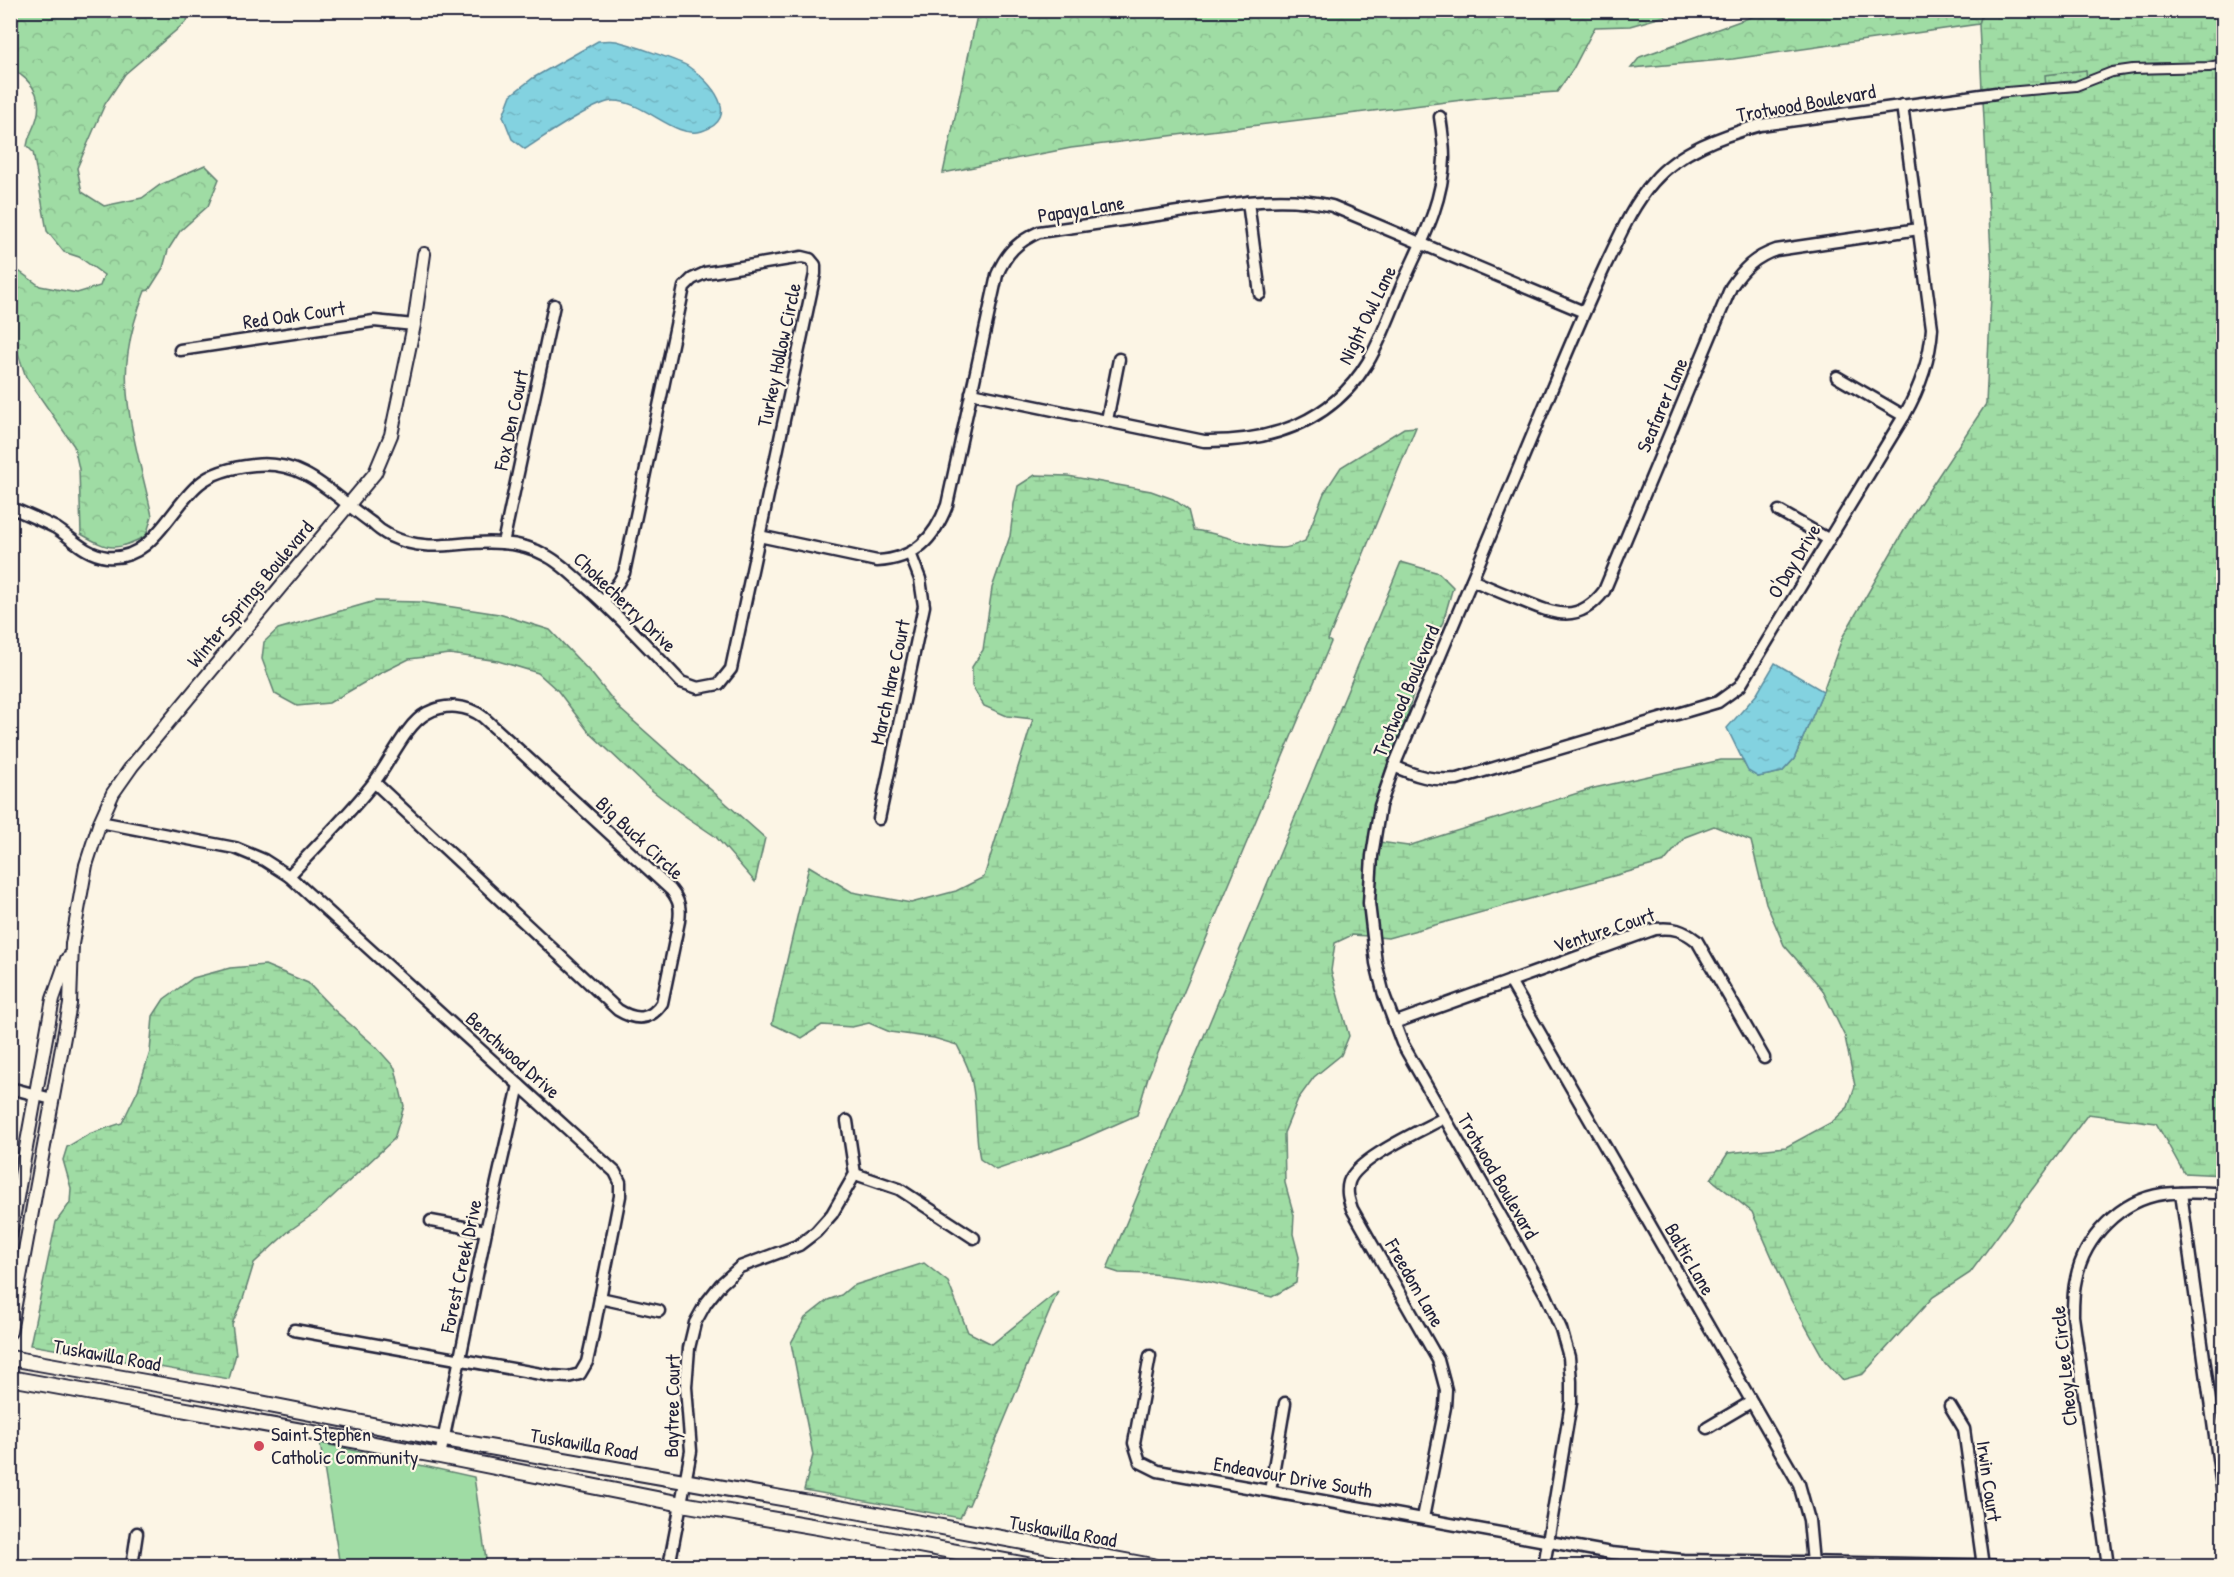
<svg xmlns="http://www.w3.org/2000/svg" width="2234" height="1577" font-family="'Patrick Hand',sans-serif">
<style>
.green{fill:#9fdca4;stroke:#607f70;stroke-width:1.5}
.forest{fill:url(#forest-crowns);stroke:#607f70;stroke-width:1.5}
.wetland{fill:url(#wetland-marsh);stroke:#607f70;stroke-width:1.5}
.park{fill:url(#park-dots);stroke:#607f70;stroke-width:1.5}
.water{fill:url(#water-ripples);stroke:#5c8c9e;stroke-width:1.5}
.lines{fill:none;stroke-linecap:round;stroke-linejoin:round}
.pedestrian-casing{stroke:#22223b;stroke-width:12}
.minor-casing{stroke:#22223b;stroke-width:15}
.tertiary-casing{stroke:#22223b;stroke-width:16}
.secondary-casing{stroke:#22223b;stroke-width:18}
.pedestrian{stroke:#fcf5e5;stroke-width:8}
.minor{stroke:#fcf5e5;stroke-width:10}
.tertiary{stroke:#fcf5e5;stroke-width:12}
.secondary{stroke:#fcf5e5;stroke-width:14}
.poi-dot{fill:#d1495b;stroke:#fcf5e5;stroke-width:2}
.labels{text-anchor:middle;stroke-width:4.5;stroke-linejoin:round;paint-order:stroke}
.street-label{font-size:20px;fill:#22223b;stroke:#fcf5e5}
.poi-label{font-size:20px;fill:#22223b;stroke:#fcf5e5;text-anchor:start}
</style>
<defs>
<pattern id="forest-crowns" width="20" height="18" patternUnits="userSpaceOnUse" patternTransform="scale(1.5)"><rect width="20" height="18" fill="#9fdca4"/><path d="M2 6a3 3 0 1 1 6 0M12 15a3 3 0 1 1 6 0" fill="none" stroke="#89bc8e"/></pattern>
<pattern id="wetland-marsh" width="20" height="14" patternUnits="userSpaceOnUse" patternTransform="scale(1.5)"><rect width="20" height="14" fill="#9fdca4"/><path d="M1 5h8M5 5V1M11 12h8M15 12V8" fill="none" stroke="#89bc8e"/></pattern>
<pattern id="park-dots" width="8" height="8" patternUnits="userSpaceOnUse" patternTransform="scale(1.5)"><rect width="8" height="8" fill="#9fdca4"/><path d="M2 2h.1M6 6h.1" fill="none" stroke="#89bc8e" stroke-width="1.8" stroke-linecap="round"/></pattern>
<pattern id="water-ripples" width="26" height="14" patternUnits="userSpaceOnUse" patternTransform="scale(1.5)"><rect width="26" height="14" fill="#83d2e0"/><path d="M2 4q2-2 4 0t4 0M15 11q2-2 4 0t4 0" fill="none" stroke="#71b4c1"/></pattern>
</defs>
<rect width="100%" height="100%" fill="#fcf5e5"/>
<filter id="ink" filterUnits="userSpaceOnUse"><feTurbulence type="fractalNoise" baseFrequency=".0167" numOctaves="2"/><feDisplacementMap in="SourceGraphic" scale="12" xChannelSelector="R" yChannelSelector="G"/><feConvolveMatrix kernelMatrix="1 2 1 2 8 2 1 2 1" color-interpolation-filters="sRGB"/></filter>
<g filter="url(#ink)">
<path class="green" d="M320,1443L474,1477L487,1566H340Z"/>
<g class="forest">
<path d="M11,10L190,11L187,21L125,74L105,104L77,168L82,192L104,206L142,198L160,185L205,165L219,179L208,206L180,231L168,250L163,268L149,290L145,291C137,311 131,331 128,353C120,402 142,468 152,516L146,536C115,551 111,551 81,534L79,469L74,446L26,377L14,342L11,339V272H20L40,286L77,293L100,286L104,275L79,257L64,252L47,231L33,152L27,146C28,138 30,135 33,128C46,102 35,81 11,69Z"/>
<path d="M978,11V10L1683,11L1630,26L1595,27L1573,69L1557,92L1495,96L1071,148L943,173Z"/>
<path d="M1768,11V10L1983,11L1979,24L1733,59L1631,68L1640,57Z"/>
</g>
<g class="wetland">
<path d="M1983,11H2223V1175L2184,1173L2156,1123L2088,1114L1970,1273L1933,1297L1863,1374L1842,1380L1825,1361L1791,1300L1752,1212L1711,1179L1728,1153L1786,1147L1832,1122L1848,1107L1855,1086L1845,1037L1822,989L1784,945L1766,903L1751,841L1714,826L1685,837L1664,862L1388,938L1378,937C1375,905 1374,874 1380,842L1408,846L1594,788L1721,760H1742L1748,770L1758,777L1782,772L1794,759L1823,691L1843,636L1917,508L1986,404L1992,273L1983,100L2002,97L2001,88L1982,90L1979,24Z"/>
<path d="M1416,427L1328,640L1331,642L1148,1077L1137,1115L1071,1144L996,1170L980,1159C974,1130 978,1099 969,1071C966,1062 961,1053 957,1045L934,1038L890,1032L869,1023L852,1027L822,1025L802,1038L772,1024L809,866L852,892L911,903L956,891L984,877L1033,719L1007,716L984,706L972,686V667L983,650L992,588L1010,536L1014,504L1018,486L1035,475L1068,476L1151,491L1173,499L1188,510L1193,530C1223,533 1250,548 1282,548C1289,548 1298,544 1305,541L1324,493L1341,467L1404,428Z"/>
<path d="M1401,562L1439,573L1453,587L1443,622L1420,667L1404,728L1386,768L1374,806L1366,856L1364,903L1367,936L1352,935L1335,943L1331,971L1349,1036L1341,1055L1314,1077L1298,1099L1284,1133L1285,1183L1294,1215L1293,1234L1299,1257L1296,1283L1272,1297L1201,1280L1152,1274L1119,1273L1107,1269Z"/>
<path d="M375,601L420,602L499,614L550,630L592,674L620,709L765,838L755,882L716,837L685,816L645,785L588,731L558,691L538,673L498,661L450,654L409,659L379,674L329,703L297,706L275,694L262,659L264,642L278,629Z"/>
<path d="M265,965L308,983L333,1009L376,1047L395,1068L404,1106L394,1139L316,1212L289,1231L254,1263L243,1299L232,1324L236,1354L229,1379L30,1345L56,1222L70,1203L71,1188L63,1160L67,1147L89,1134L122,1123L138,1090L150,1052L153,1016L164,999L193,978L230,968Z"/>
<path d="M924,1263L948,1282L968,1332L992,1344L1058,1291L969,1505H966L960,1518L804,1490L813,1455L791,1343L805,1318L828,1300L841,1295L852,1286Z"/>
</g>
<path class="park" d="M2086,70L2087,82L2046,87L2045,75Z"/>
<g class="water">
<path d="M598,41C604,41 610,40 616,41C626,43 683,62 689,67C710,81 743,118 702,131C675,140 644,100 613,101C596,101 542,138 525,149L512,139L503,116L511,95L533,78Z"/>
<path d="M1775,663L1823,691L1794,759L1782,772L1758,777L1748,771L1727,728L1757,694Z"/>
</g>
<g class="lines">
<defs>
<path id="pedestrian" d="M1996,93L2076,86L2112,72L2133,69L2209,67L2224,64"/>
<g id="minor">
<path d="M1248,202L1260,294"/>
<path d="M180,350L374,321L414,325"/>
<path d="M1837,377L1904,416"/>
<path d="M971,393L1204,441C1271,442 1331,423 1368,362C1382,338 1392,309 1403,283C1421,243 1443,203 1444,158C1444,144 1442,130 1440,117"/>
<path d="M1107,420L1119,359"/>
<path d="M10,507C25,514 41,520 56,528C73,539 85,554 107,557C152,562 170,508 199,484C213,472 235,467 254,465C306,459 333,496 372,523C377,528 384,533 390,536C430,555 462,539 502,543C516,544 533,548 545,555C560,562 572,575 585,586C619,616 650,649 681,682L698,688L719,684L731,669L815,274V265L810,259L802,257L705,273L692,279L684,287L624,573L618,583L603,602"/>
<path d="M1779,511L1828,539"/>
<path d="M759,536L877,561C915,559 934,539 947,505L997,275C1006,253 1017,242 1039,232L1248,202C1277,199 1303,199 1332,206L1584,312"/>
<path d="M503,543L554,305"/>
<path d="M1472,580C1488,587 1504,594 1520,600C1554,614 1578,625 1604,591L1731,287C1743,269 1755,257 1776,250L1919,229"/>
<path d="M1394,766C1415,776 1433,781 1457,779L1718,702L1740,686L1904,416C1920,388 1930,361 1932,328L1902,105"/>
<path d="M879,819L924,606L920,579L910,553"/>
<path d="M100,822L235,848L264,860L289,876L615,1172L620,1182V1196L591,1344L587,1362L580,1374L568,1377L552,1376L294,1330"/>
<path d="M289,876C317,845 349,815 375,781C390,762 406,724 427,713C446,703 467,705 483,717L671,890C679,900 681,908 679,921L662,1003C650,1021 636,1021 618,1010L374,782"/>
<path d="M1510,981L1799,1484L1809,1520L1813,1563"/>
<path d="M1394,1023L1655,929C1673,927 1683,930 1697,941L1764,1058"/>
<path d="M10,1088L52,1099"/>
<path d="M855,1174L899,1189L974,1238"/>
<path d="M2181,1193L2224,1501"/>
<path d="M431,1221L486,1231"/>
<path d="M600,1298L659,1311"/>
<path d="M1150,1356L1134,1443L1140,1462L1158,1471L1611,1553L1683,1560L2024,1566"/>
<path d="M1950,1406L1964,1429L1983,1566"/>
<path d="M1707,1428L1751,1402"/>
<path d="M440,1456L486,1231L519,1085"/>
<path d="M1270,1491L1285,1403"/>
<path d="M1423,1518L1445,1407L1446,1390L1438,1360L1352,1209C1349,1200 1346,1192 1349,1182C1356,1159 1422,1130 1444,1118"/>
<path d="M132,1566L137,1533"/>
<path d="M669,1566L691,1451L686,1387L689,1348L695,1323L706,1303L721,1284L740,1267L799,1245L816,1232L832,1214L855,1174L847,1121"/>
<path d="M1544,1566L1571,1403V1381L1569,1357L1561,1329L1546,1295L1402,1043L1384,995L1376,963L1369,903L1372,856L1380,806L1394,766C1446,642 1498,518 1550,393C1568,350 1586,307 1606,264C1620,235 1632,206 1653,182C1680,150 1722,136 1760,125L1996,93"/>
<path d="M2108,1566L2073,1316C2073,1304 2073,1291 2076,1279C2084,1238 2120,1200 2163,1194C2183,1191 2204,1193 2224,1193"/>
</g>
<g id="tertiary">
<path d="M10,1236L53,999L67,959"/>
<path d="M10,1332L70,1004L72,944L86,865L100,822L113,793L132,766L375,473L391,435L414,325L424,254"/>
</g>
<g id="secondary">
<path d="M10,1358L224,1396L444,1439L861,1512L1152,1566"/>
<path d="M10,1378L440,1456L682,1504L870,1536L1032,1566"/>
</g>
</defs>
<use href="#pedestrian" class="pedestrian-casing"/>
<use href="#minor" class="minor-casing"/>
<use href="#tertiary" class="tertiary-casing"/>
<use href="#secondary" class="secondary-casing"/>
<use href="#pedestrian" class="pedestrian"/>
<use href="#minor" class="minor"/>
<use href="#tertiary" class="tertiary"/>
<use href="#secondary" class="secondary"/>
</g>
</g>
<circle class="poi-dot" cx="259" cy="1446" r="6"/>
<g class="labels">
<g class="street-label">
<text transform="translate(1806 103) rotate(-10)" y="7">Trotwood Boulevard</text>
<text transform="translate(1081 209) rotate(-9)" y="7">Papaya Lane</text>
<text transform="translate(294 315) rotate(-8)" y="7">Red Oak Court</text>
<text transform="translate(1367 315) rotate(-64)" y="7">Night Owl Lane</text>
<text transform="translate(779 355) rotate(-78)" y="7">Turkey Hollow Circle</text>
<text transform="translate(1662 405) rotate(-67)" y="7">Seafarer Lane</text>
<text transform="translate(511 420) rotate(-78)" y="7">Fox Den Court</text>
<text transform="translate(1794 561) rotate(-59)" y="7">O'Day Drive</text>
<text transform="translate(250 594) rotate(-50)" y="7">Winter Springs Boulevard</text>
<text transform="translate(625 602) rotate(44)" y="7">Chokecherry Drive</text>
<text transform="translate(890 682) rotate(-78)" y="7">March Hare Court</text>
<text transform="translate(1406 691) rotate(-67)" y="7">Trotwood Boulevard</text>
<text transform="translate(640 838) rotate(43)" y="7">Big Buck Circle</text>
<text transform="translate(1604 930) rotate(-18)" y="7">Venture Court</text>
<text transform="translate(513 1055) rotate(42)" y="7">Benchwood Drive</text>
<text transform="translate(1498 1176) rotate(60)" y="7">Trotwood Boulevard</text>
<text transform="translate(1690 1259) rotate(60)" y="7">Baltic Lane</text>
<text transform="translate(461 1266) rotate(-78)" y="7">Forest Creek Drive</text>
<text transform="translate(1415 1283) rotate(60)" y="7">Freedom Lane</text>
<text transform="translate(107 1355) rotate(10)" y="7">Tuskawilla Road</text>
<text transform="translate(2064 1366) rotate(-96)" y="7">Cheoy Lee Circle</text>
<text transform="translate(672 1406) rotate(-89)" y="7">Baytree Court</text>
<text transform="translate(584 1444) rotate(10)" y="7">Tuskawilla Road</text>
<text transform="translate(1293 1477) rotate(10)" y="7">Endeavour Drive South</text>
<text transform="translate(1989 1481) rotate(82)" y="7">Irwin Court</text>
<text transform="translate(1063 1531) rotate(10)" y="7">Tuskawilla Road</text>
</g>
<g class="poi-label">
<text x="271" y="1441">Saint Stephen<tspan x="271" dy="23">Catholic Community</tspan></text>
</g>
</g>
<rect width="2234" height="1577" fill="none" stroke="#fcf5e5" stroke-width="36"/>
<rect x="18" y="18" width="2198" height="1541" fill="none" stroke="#22223b" stroke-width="2" filter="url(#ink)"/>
</svg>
